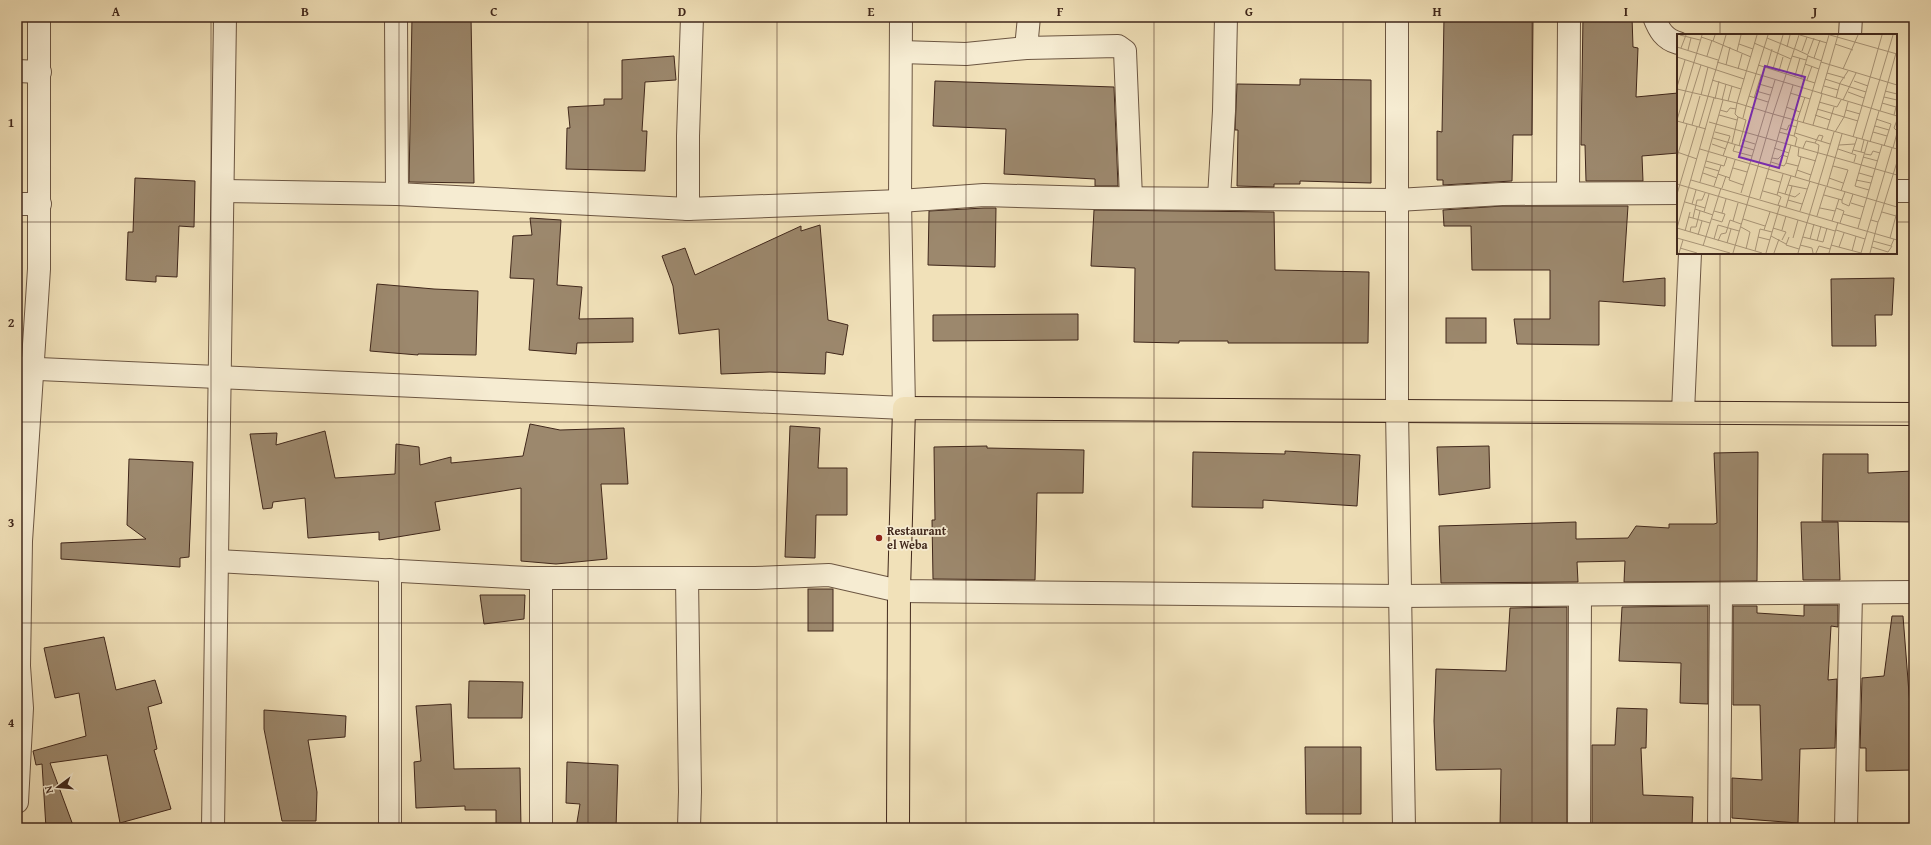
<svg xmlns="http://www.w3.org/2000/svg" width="1931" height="845" font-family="'Gentium Book Plus',serif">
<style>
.building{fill:#9c886d;stroke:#40271b}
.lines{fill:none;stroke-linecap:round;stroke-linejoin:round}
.minor-casing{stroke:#6c5642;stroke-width:24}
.major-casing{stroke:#40271b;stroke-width:24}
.minor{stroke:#f6ecd2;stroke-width:22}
.major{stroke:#f1e1b9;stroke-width:22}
.grid{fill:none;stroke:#40271b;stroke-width:1;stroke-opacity:0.55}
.poi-dot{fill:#8f2418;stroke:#f6ecd2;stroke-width:1.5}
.labels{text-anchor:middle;stroke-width:3.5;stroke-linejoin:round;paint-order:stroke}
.poi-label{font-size:12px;font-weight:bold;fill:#40271b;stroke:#f6ecd2;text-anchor:start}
.inset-road{fill:none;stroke:#aa977a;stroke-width:1}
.view{fill:#7b2cbf;fill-opacity:0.15;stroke:#7b2cbf;stroke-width:2}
.inset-edge{fill:none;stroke:#40271b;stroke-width:2}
.neatline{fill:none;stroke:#40271b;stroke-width:1.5}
.grid-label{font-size:13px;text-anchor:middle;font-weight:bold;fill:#40271b}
</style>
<rect width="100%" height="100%" fill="#f1e1b9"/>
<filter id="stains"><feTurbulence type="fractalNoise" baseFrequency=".005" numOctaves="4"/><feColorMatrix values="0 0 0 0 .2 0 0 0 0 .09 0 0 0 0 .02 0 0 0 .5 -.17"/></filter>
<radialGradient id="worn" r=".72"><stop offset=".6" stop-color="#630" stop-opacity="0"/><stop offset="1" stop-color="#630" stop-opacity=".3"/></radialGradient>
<g class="building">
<path d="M412,17H471L474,183L409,182Z"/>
<path d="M1444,17H1533L1532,135H1513L1512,181L1443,185V180H1437V131L1442,132Z"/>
<path d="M1583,17H1632L1633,47L1638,48L1636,97L1678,93V153L1642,156L1643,181H1586L1585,145H1581Z"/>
<path d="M674,56L676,80L645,82L642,131H647L645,171L566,169L567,128H570L568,107L604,105V99H622V60Z"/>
<path d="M1300,79L1371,80V183L1300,181V184H1274V187L1237,186L1238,130H1235L1237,84L1300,85Z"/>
<path d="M935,81L1114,87L1118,186H1095V179L1004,174L1006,129L933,126Z"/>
<path d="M135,178L195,181L194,227L179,226L177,277L156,276V282L126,280L128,232H133Z"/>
<path d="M1502,206H1628L1623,282L1665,278V306L1599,301V345L1517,344L1514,319H1550V270H1472L1471,226H1444L1443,210Z"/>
<path d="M984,208H996L995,267L928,265L929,211Z"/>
<path d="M1094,210L1274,212L1275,270L1369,272L1368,343H1228V341H1179V343L1134,342L1135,268L1091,266Z"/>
<path d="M530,218L561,220L557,285L582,287L579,319L633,318V342L577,343L576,354L529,350L534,279L510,278L513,236L532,235Z"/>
<path d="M820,225L828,320L848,325L843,355L826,352L825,374L770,372L721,374L719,329L679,334L673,286L662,256L685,248L695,275L801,226V231Z"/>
<path d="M1894,278L1892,315H1875L1876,346H1832L1831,279Z"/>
<path d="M377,284L434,289L478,291L476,355L418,354V355L370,351Z"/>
<path d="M1078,314V340L933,341V315Z"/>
<rect x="1446" y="318" width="40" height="25"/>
<path d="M530,424L560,430L624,428L628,484H601L607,559L556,564L521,561V488L435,502L440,530L379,540V532L308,538L305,498L273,502L272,508L263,509L250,434L277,433L276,445L325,431L335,478L395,474L396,444L419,447L420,465L451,457V463L523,456Z"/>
<path d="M790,426L820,428L818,468H847V515H816L815,558L785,557Z"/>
<path d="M987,446V448L1084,450L1083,493H1037L1035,580L933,579L932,520H935L934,447Z"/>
<path d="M1489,446L1490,488L1439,495L1437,447Z"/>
<path d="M1285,451L1360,455L1357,506L1263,500V508L1192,507L1193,452L1285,454Z"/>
<path d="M1758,452L1757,581L1624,582L1625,561L1577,562L1578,582L1441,583L1439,526L1576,522V539L1628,538L1636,526L1669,528V524H1714L1717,523L1714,453Z"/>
<path d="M1823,454H1868V473L1914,471V522L1822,521Z"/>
<path d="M129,459L193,462L189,557L180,558V567L61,559V543L146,539L127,525Z"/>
<path d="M1801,522H1838L1840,580H1803Z"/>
<rect x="808" y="589" width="25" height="42"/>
<path d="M480,595H525L524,619L484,624Z"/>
<path d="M1804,605H1838V627L1831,626L1828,680L1837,679L1835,748L1800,749L1798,823L1732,818V778L1762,780L1760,705H1733V606H1757V613L1804,616Z"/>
<path d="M1708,606V704L1680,703L1681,663L1619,661L1622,607Z"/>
<path d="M1567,607V828H1500L1501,769L1436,770L1434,721L1436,669L1506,671L1510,608Z"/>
<path d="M1892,616H1903L1911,719H1914V770L1866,771V748H1860L1862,678L1884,676Z"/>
<path d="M104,637L116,690L155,680L162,703L148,707L157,749L154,750L171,809L120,823L107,755L50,763L74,828H46L42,764L36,765L33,751L86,736L79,693L55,698L44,648Z"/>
<path d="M469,681L523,682L522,718H468Z"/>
<path d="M451,704L454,769L520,768L521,828L496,826V810H465V806L416,808L414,762L421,761L416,706Z"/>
<path d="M1617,708L1647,709L1646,748H1641L1643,795L1693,797L1692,828H1592V745H1615Z"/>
<path d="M264,710L346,716L345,737L308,740L317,792L316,821H282L264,729Z"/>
<path d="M1305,747H1361V814H1306Z"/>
<path d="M567,762L618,765L616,828H576L580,804L566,803Z"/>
</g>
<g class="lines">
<defs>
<g id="minor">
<path d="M396,17L397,194"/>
<path d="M1029,17L1026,48L1118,46L1125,51L1131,198"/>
<path d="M1397,17V411L1404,828"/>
<path d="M1654,17C1659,30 1664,39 1678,43"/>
<path d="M1850,35L1851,17"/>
<path d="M901,52L966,54L1026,48"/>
<path d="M17,71L40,72"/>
<path d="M223,191L397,194L688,209L900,201L984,195L1094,198L1397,200L1502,194L1678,193"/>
<path d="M1896,191H1914"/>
<path d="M1568,193L1569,17"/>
<path d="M1219,198L1224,111L1226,17"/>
<path d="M17,204H40"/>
<path d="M688,209V136L692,17"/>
<path d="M17,368L904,408L900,201L901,17"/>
<path d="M1683,412L1690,253"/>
<path d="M217,561L528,578H755L829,575L899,591L1400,596L1914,592"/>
<path d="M541,578V828"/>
<path d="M687,578L690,792L689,828"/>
<path d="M17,802L22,708L19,666L21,541L39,269V17"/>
<path d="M213,828L225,17"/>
<path d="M390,828V570"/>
<path d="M1579,828L1580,595"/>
<path d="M1719,828L1721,594"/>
<path d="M1846,828L1851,593"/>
</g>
<path id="major" d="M898,828L899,591L904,408L1914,414"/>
</defs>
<use href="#minor" class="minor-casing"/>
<use href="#major" class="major-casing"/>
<use href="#minor" class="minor"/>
<use href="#major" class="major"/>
</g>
<path class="grid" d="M211,17V828M399,17V828M588,17V828M777,17V828M966,17V828M1154,17V828M1343,17V828M1532,17V828M1720,17V35M17,222H1678M1896,222H1914M1720,253V828M17,422H1914M17,623H1914"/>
<circle class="poi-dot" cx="879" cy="538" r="4"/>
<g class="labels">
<g class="poi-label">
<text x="887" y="535">Restaurant<tspan x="887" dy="14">el Weba</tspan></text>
</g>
</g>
<g transform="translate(1677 34)">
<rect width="220" height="220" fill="#f1e1b9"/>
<path class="inset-road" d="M3,1L23,6M122,1L96,80L220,115M123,1L150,9M153,1L220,20M24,3L36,7L38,1M90,4L117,15M36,7L74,23M77,9L114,25M62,10L76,15M158,10L176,16M0,13L41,26M110,13L113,1M4,14L9,1M118,15L131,21L124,44M11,16L14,4M60,17L64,1M125,17L130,3M131,20L137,4M30,22L35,6M115,22L129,26M131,22L145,27M0,23L67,45M137,24L143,6M40,28L220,82M144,28L220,51M128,30L142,35M49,31L53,13M81,31L138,49M90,33L95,15M61,35L65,20M96,35L106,1M166,35L181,1M102,37L106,23M150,39L168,44M118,42L123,24M148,45L189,58M35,46L64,55M130,46L135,32M177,47L191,52M82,50L96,54M147,52L161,56M0,53L8,26M0,55L60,69L58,80L61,83L55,109M79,57L93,61M208,57L220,60M171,58L187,64M113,59L133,65M144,60L161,1M24,61L31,33M72,62L91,68M207,63L220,66M77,64L84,42M159,64L163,49L171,37M38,65L42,47M45,66L49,50M166,66L179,39M51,67L55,52M142,68L160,73L164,66M205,69L219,73M69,72L91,1M185,72L205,1M109,73L123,78M140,75L181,87M43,76L50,78L53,74L59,75M169,76L183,80M203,77L219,19M42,81L60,86M138,81L153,86M217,81L220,69M61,83L69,86L62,112M66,84L69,72M199,85L214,90L207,112M0,86L25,1M220,86L217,94L220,97M0,87L29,95M120,87L128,63M32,88L220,141M6,89L24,31M126,89L152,1M15,91L23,62M136,91L145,60M198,92L212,96M22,93L49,1M103,94L110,96L112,91L120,93M150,96L157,73M38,98L53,102L46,122M102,98L117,102M158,98L167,83L171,68M196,98L210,102M118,99L153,110M176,103L185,72M36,104L77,116M185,105L216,1M65,106L78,110M191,107L178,152L192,156M193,108L202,77M138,109L142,101L146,102L144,107M35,110L49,115M58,111L56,117L75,122M162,111L178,110M118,112L120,104L117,102L121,87M122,113L121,122L139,127M97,114L112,119M126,114L129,107L138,109L142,111L141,118M216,114L220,99M23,115L220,173M161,115L179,121L177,128M176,116L188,119M0,118L20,125M184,118L187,106M175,119L180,104M188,120L194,121L196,117L203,119M0,123L10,90M186,123L201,127M95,124L101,125L105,121L111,123M58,126L52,146L66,151M29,127L47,132L50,123M94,128L107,132L109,129L121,132M109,129L114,111M156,132L171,136L164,157M28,133L42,137M56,134L70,138M120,136L134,141M26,139L40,144M182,139L196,143M41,140L53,144M118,143L124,123M89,144L103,148M152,144L166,149M14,146L220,206M179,146L194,149M132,147L141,118M23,148L46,66M0,150L158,197M111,151L130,155M37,152L44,131M150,152L165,100M45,154L49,142M86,157L100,161L106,140M101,158L118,163L123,159M64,159L98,46M0,160L20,93M108,160L114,142M100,161L104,163L101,171M147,161L165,166L168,158M83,165L116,51M111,166L125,170M165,166V169L172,172L176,160M8,168L28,174M174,169L187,173M15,170L19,156M109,173L115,152M143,174L158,177M159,174L167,177L163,189M18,175L36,181M123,177L133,147M27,178L32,160M93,178L87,196L95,198M205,178L219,182M45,179L49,165M166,180L184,185M140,182L149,153M12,183L33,189M16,184L20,166H25L28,159M35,185L45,188L48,180L37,177M66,185L88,192M194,186L201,188L203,183L220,128M56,187L61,169M155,187L162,165M41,191L62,197M64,193L73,198L69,215M0,194L37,64M0,194L85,219M96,194L109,198L105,206M181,194L205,111M105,196L109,182M159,196L188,205M8,197L13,178M13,198L14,193H19L23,177M21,201L25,187M94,202L109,210M81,203L93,206M112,203L109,211L122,215M126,203L146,208L150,194M0,204L53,219M116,204L121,186M213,204L220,178M37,205L41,191M133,205L137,190M41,207L44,200L49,199L53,186L64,190M140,207L144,192M196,207L214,212L217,205M50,209L54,195M123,211L135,214L136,219M154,211L184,219M26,212L44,154M162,213L167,199M195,213L211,218L215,212M3,214L20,219M78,217L83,195L87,196M175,217L179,202M2,219L6,206M56,219L96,80L60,69L80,1M89,219L103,171M97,219L102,205M121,219L157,98M139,219L142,212L153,215M152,219L161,188M184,219L215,114M193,219L201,188"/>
<path class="view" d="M88,32L128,43L102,134L62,123Z"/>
<rect width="220" height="220" class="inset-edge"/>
</g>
<rect width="1931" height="845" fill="none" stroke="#f1e1b9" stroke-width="44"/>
<g transform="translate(58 787) rotate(254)" stroke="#f6ecd2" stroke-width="3" paint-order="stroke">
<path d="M0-3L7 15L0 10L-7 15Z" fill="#40271b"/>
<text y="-6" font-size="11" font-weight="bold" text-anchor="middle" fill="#40271b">N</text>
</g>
<rect x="22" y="22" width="1887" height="801" class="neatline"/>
<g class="grid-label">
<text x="116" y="16">A</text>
<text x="305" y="16">B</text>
<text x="494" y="16">C</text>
<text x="682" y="16">D</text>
<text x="871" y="16">E</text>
<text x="1060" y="16">F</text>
<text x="1249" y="16">G</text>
<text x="1437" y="16">H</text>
<text x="1626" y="16">I</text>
<text x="1815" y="16">J</text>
<text x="11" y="127">1</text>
<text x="11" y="327">2</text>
<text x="11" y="527">3</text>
<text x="11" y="727">4</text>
</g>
<rect width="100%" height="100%" filter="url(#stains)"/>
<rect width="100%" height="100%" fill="url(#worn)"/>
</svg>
